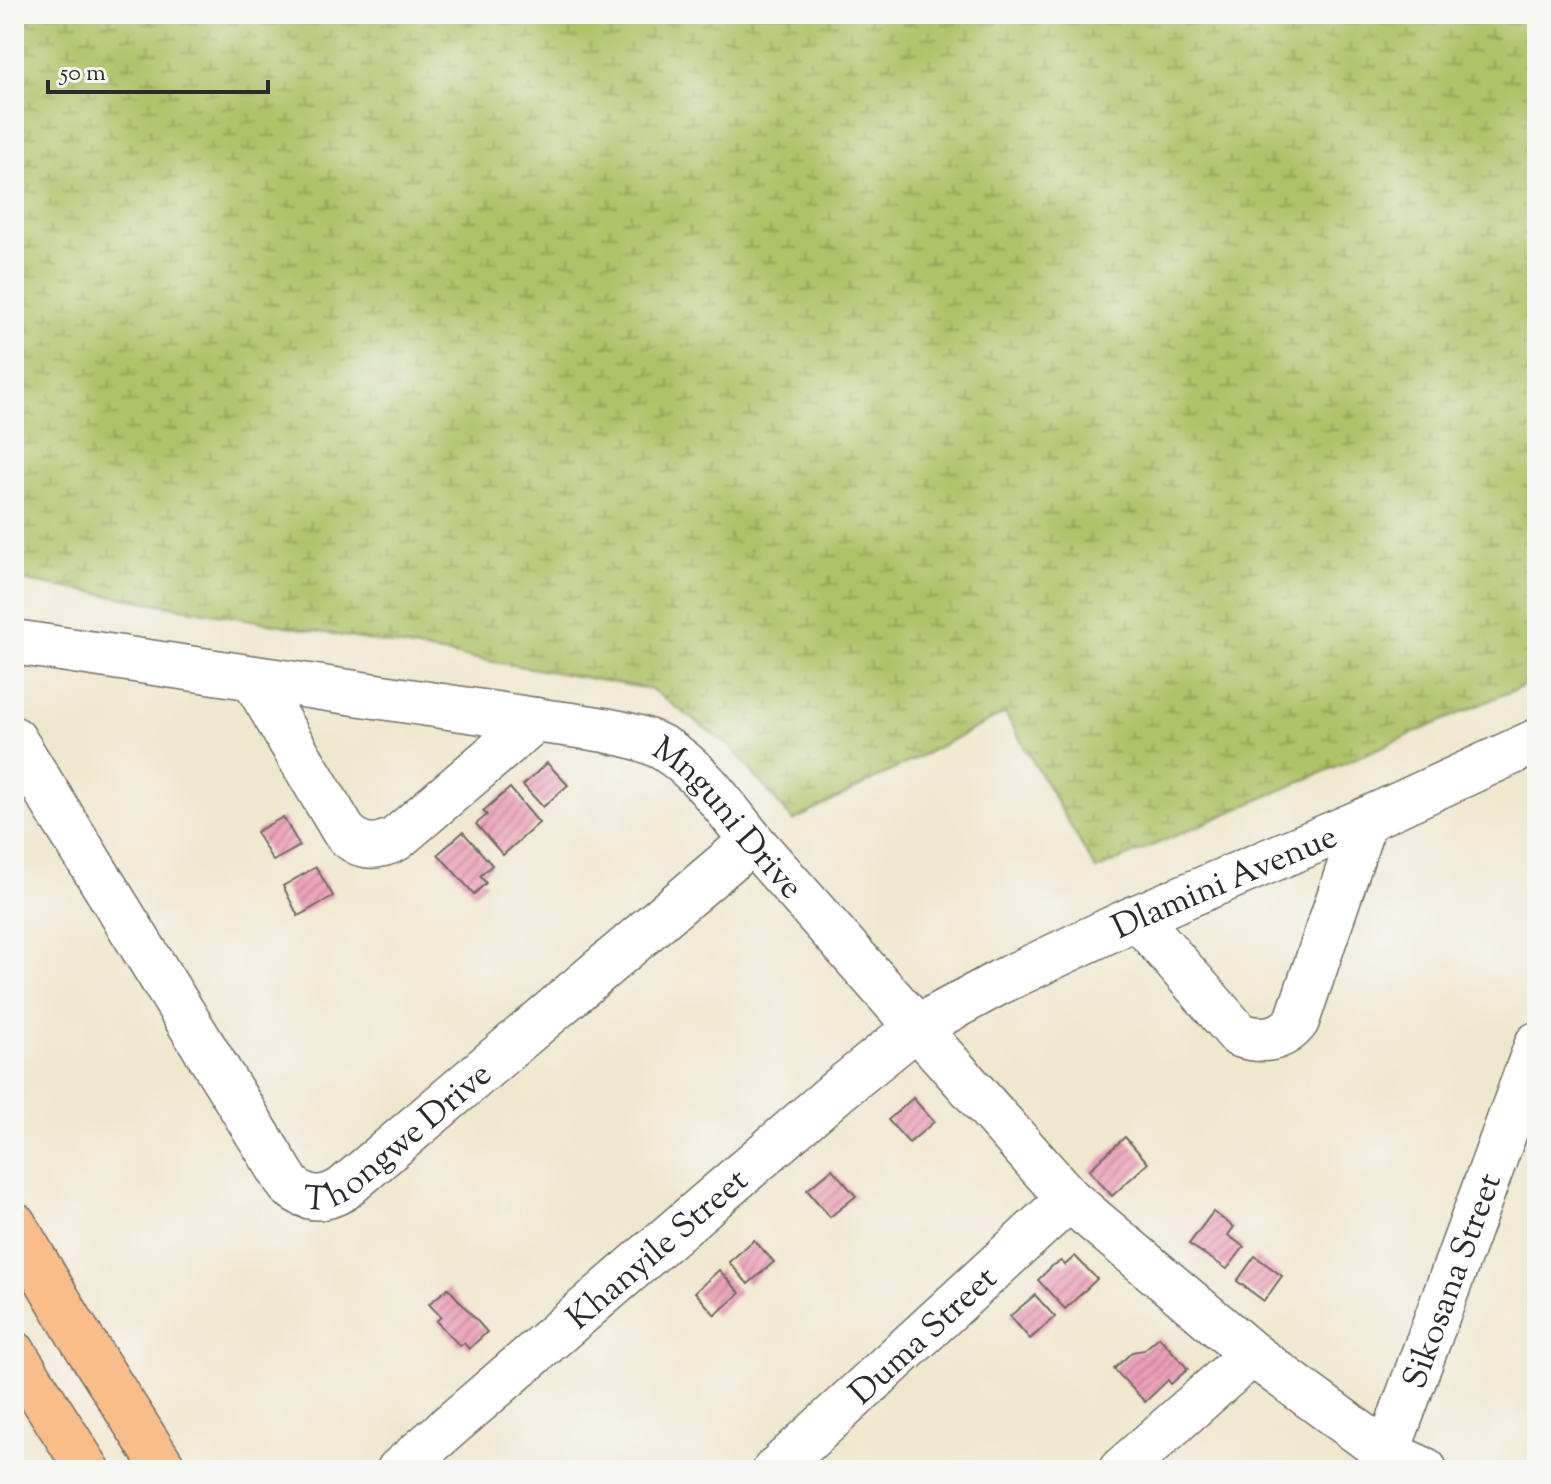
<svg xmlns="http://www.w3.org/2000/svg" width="1551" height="1484" font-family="'Sorts Mill Goudy',serif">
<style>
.wetland{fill:url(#wetland-marsh);stroke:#6c7749;stroke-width:2}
.building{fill:url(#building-hatch)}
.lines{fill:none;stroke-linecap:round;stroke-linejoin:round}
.minor-casing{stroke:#706d64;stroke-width:47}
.major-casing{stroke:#706d64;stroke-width:47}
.minor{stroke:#fff;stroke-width:44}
.major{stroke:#f8bd88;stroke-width:44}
.labels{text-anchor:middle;stroke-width:8;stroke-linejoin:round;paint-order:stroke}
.street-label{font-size:34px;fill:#2b2b2b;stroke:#f6f6f2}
</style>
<defs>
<pattern id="wetland-marsh" width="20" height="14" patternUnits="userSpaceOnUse" patternTransform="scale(2)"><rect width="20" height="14" fill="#aec367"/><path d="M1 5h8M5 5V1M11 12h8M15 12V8" fill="none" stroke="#8e9f55"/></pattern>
<pattern id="building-hatch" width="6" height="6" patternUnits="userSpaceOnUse" patternTransform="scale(2)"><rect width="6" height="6" fill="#ec9eb7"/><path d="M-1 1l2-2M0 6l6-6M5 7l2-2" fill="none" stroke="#bf8195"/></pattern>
</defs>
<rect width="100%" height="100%" fill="#f6f6f2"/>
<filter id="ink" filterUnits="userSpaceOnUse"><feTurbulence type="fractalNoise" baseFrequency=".0125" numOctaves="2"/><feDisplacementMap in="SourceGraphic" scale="16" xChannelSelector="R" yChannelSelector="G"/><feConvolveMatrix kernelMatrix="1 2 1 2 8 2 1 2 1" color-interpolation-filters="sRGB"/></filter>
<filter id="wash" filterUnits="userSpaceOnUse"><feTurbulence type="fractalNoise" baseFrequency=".006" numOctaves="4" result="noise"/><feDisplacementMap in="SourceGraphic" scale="32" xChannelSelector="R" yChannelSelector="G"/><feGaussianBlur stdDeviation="1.8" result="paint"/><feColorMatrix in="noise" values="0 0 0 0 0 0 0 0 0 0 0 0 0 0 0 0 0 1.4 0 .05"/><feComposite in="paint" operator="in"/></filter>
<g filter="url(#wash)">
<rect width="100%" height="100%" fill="#f0e7cf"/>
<path class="wetland" d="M14,14H1537V680L1096,870L1005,713L793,821L732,748L651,689L14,579Z"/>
<g id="blocks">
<g class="building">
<path d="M547,763L568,785L543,807L523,785Z"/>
<path d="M510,788L539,823L503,855L476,824L487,815L483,811Z"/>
<path d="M283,817L300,846L273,861L256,832Z"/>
<path d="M463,832L492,865L480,876L486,883L474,894L438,854Z"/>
<path d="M316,867L333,896L298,916L283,886Z"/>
<path d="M913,1098L934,1122L909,1143L888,1120Z"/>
<path d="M1125,1137L1148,1163L1112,1196L1089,1170Z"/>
<path d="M832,1169L856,1196L830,1217L807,1190Z"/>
<path d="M1213,1212L1234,1227L1228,1235L1244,1247L1227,1269L1189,1244Z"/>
<path d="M754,1240L774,1262L748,1284L729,1262Z"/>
<path d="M1075,1256L1097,1279L1065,1309L1038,1280L1052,1266L1061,1261L1065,1265Z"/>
<path d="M1255,1256L1282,1276L1264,1301L1237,1281Z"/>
<path d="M719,1270L740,1293L715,1315L695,1292Z"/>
<path d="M448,1288L487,1332L469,1349L464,1343L460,1346L436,1321L441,1317L429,1304Z"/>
<path d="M1035,1295L1055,1317L1030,1339L1010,1316Z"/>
<path d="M1159,1337L1188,1369L1171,1384L1168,1380L1145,1402L1114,1369L1132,1352L1144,1350Z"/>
</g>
</g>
</g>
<g filter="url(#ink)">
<use href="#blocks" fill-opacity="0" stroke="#706d64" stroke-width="2"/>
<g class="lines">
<defs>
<g id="minor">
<path id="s1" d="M14,642L535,720C573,726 636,730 668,751C703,774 726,809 752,841L1069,1199L1252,1354L1387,1453L1425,1470"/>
<path d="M254,680L343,830C358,849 376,849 396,839L535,720"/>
<path id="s2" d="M14,739L289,1185C308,1201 323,1201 343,1189L752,841"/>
<path d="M1137,917L1239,1035C1261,1042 1282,1041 1297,1021L1365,820"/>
<path id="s3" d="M399,1470L840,1089L917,1027L1000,982L1137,917L1365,820L1537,741"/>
<path id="s4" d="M775,1470L1069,1199"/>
<path d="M1121,1470L1252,1354"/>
<path id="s5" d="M1381,1470L1537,1044"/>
</g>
<g id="major">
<path d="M14,1224L76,1330L165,1470"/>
<path d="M14,1353L88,1470"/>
</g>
</defs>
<use href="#minor" class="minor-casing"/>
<use href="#major" class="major-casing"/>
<use href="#minor" class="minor"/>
<use href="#major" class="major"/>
</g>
</g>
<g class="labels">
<g class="street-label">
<text dy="12" stroke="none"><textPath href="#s1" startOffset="754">Mnguni Drive</textPath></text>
<text dy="12" stroke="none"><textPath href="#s3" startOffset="1022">Dlamini Avenue</textPath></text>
<text dy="12" stroke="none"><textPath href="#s2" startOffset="656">Thongwe Drive</textPath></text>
<text dy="12" stroke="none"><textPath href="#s3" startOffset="340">Khanyile Street</textPath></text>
<text dy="12" stroke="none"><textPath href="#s5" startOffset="202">Sikosana Street</textPath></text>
<text dy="12" stroke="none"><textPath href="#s4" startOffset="200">Duma Street</textPath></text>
</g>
</g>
<rect width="1551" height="1484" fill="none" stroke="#f6f6f2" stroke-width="48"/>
<path d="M48 80v12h220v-12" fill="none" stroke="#2b2b2b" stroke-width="4"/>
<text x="60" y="80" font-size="24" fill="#2b2b2b" stroke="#f6f6f2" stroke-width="6" paint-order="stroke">50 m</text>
</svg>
